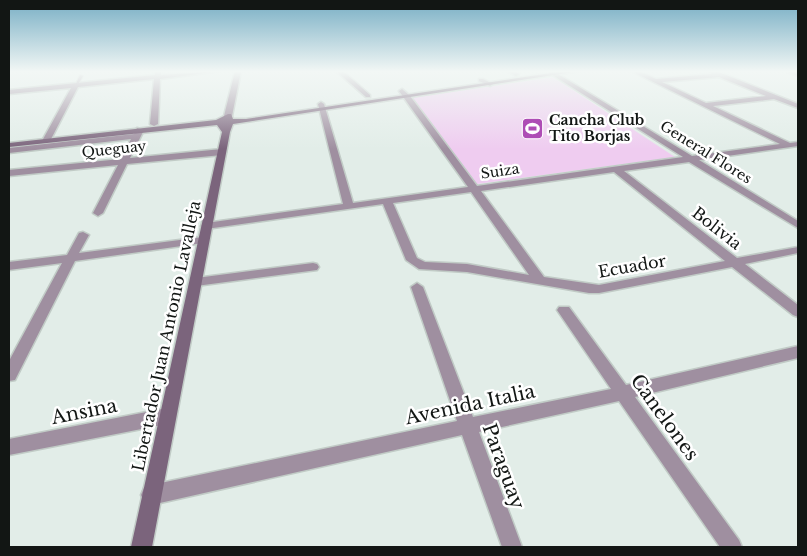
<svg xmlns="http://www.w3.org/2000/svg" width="807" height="556" font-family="'Libre Baskerville',serif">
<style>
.green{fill:#efccf0}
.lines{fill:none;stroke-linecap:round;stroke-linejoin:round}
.lane-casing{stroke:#c1cbc6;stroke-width:2}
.street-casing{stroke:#c1cbc6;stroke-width:3}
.secondary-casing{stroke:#c1cbc6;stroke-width:3}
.lane{fill:#9f8fa0;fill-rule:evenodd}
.street{fill:#9f8fa0;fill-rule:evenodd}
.secondary{fill:#7b647c;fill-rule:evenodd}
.labels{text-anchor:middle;stroke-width:5;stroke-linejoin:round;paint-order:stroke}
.far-poi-label{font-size:14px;font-weight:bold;fill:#121614;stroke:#fff;text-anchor:start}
.far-street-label{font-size:14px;fill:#121614;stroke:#fff}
.street-label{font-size:16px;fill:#121614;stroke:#fff}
.near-street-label{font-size:19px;fill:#121614;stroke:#fff}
</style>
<rect width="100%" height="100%" fill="#e2ede8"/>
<path class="green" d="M553,77L675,157L477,184L412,98Z"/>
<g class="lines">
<defs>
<path id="lane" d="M80,75L83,76L77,86H75Z"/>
<g id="street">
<path d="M155,71H161V75L220,71L160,79L158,124L154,126L150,124L154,79L78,87L50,141L46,143L42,141L71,88L9,94V90L155,75Z"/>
<path d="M235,71H241L232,116L228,118L224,116Z"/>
<path d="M336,71H343L370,95V97H366Z"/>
<path d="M507,71H515L519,74L516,76Z"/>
<path d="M546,71H553L692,156L780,144L631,71H639L656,79L712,74L707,71H716L798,104V108L774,99L713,106L790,143L798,142V146L699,160L798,221V228L689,162L624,171L737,258L798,247V253L745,264L798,305V317L793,315L732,267L599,293H589L467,272L419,269L406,260L383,204L206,229L201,226L206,223L343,204L318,104L321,102L324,104L353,203L468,187L399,91L402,89L410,96L477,186L683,157ZM719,77L766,96L706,103L662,82ZM614,172L725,261L599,285L544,277L481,191ZM471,192L529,275L467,264L425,262L417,258L393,203Z"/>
<path d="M786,71L798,72V76L787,72Z"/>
<path d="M479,79H483L493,84L490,86L479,81Z"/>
<path d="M137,128L144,130L130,158L222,149L226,152L222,155L127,164L103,213L98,216L93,213L118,165L9,176V170L121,159L131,139L9,153V148L134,134Z"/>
<path d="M83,232L89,235L79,253L203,237L209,240L203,243L75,261L15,380L9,381V361L62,263L9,270V262L67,255L79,233Z"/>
<path d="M313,263L317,264L319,267L317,270L196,286L190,282L196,278Z"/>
<path d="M417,283L423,287L473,417L611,389L557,310L559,307H569L626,385L798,346V358L635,397L739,540L742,547H720L619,401L479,432L522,547H502L462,435L151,505L144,502L141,495L144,488L151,485L457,421L411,287Z"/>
<path d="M167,408L173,411L175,416L173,421L167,424L9,455V439Z"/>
</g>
<path id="secondary" d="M564,71H580L233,124L230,132L152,547H131L222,132L217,125L9,147V143L216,120L228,114H231L233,119H246Z"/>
</defs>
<use href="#lane" class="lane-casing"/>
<use href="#street" class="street-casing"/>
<use href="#secondary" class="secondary-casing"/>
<use href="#lane" class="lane"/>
<use href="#street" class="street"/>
<use href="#secondary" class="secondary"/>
</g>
<linearGradient id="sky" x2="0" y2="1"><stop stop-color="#77aec4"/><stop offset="0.48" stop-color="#f2f7f5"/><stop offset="1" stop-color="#f2f7f5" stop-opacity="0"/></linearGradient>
<rect width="807" height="149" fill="url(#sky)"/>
<defs>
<symbol id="stadium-square" viewBox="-11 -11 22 22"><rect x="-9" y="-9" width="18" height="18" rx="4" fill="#ae4db5" stroke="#fff"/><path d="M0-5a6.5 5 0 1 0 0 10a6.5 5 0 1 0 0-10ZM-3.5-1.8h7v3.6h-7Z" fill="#fff"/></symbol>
</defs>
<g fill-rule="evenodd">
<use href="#stadium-square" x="520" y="116" width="25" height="25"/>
</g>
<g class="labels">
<g class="far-poi-label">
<text x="549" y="125">Cancha Club<tspan x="549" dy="16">Tito Borjas</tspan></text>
</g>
<g class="far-street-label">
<text transform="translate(114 149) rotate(-6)" y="5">Queguay</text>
<text transform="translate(706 152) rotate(32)" y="5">General Flores</text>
<text transform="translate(500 171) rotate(-8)" y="5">Suiza</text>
</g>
<g class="street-label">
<text transform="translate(717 228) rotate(38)" y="6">Bolivia</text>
<text transform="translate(632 266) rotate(-10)" y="6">Ecuador</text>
<text transform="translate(166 336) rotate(-78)" y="6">Libertador Juan Antonio Lavalleja</text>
</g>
<g class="near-street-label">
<text transform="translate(470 404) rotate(-12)" y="7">Avenida Italia</text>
<text transform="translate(84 411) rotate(-11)" y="7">Ansina</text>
<text transform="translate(665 417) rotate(54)" y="7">Canelones</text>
<text transform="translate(504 466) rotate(70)" y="7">Paraguay</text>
</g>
</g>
<rect width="807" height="556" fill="none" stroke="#121614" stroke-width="20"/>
</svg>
